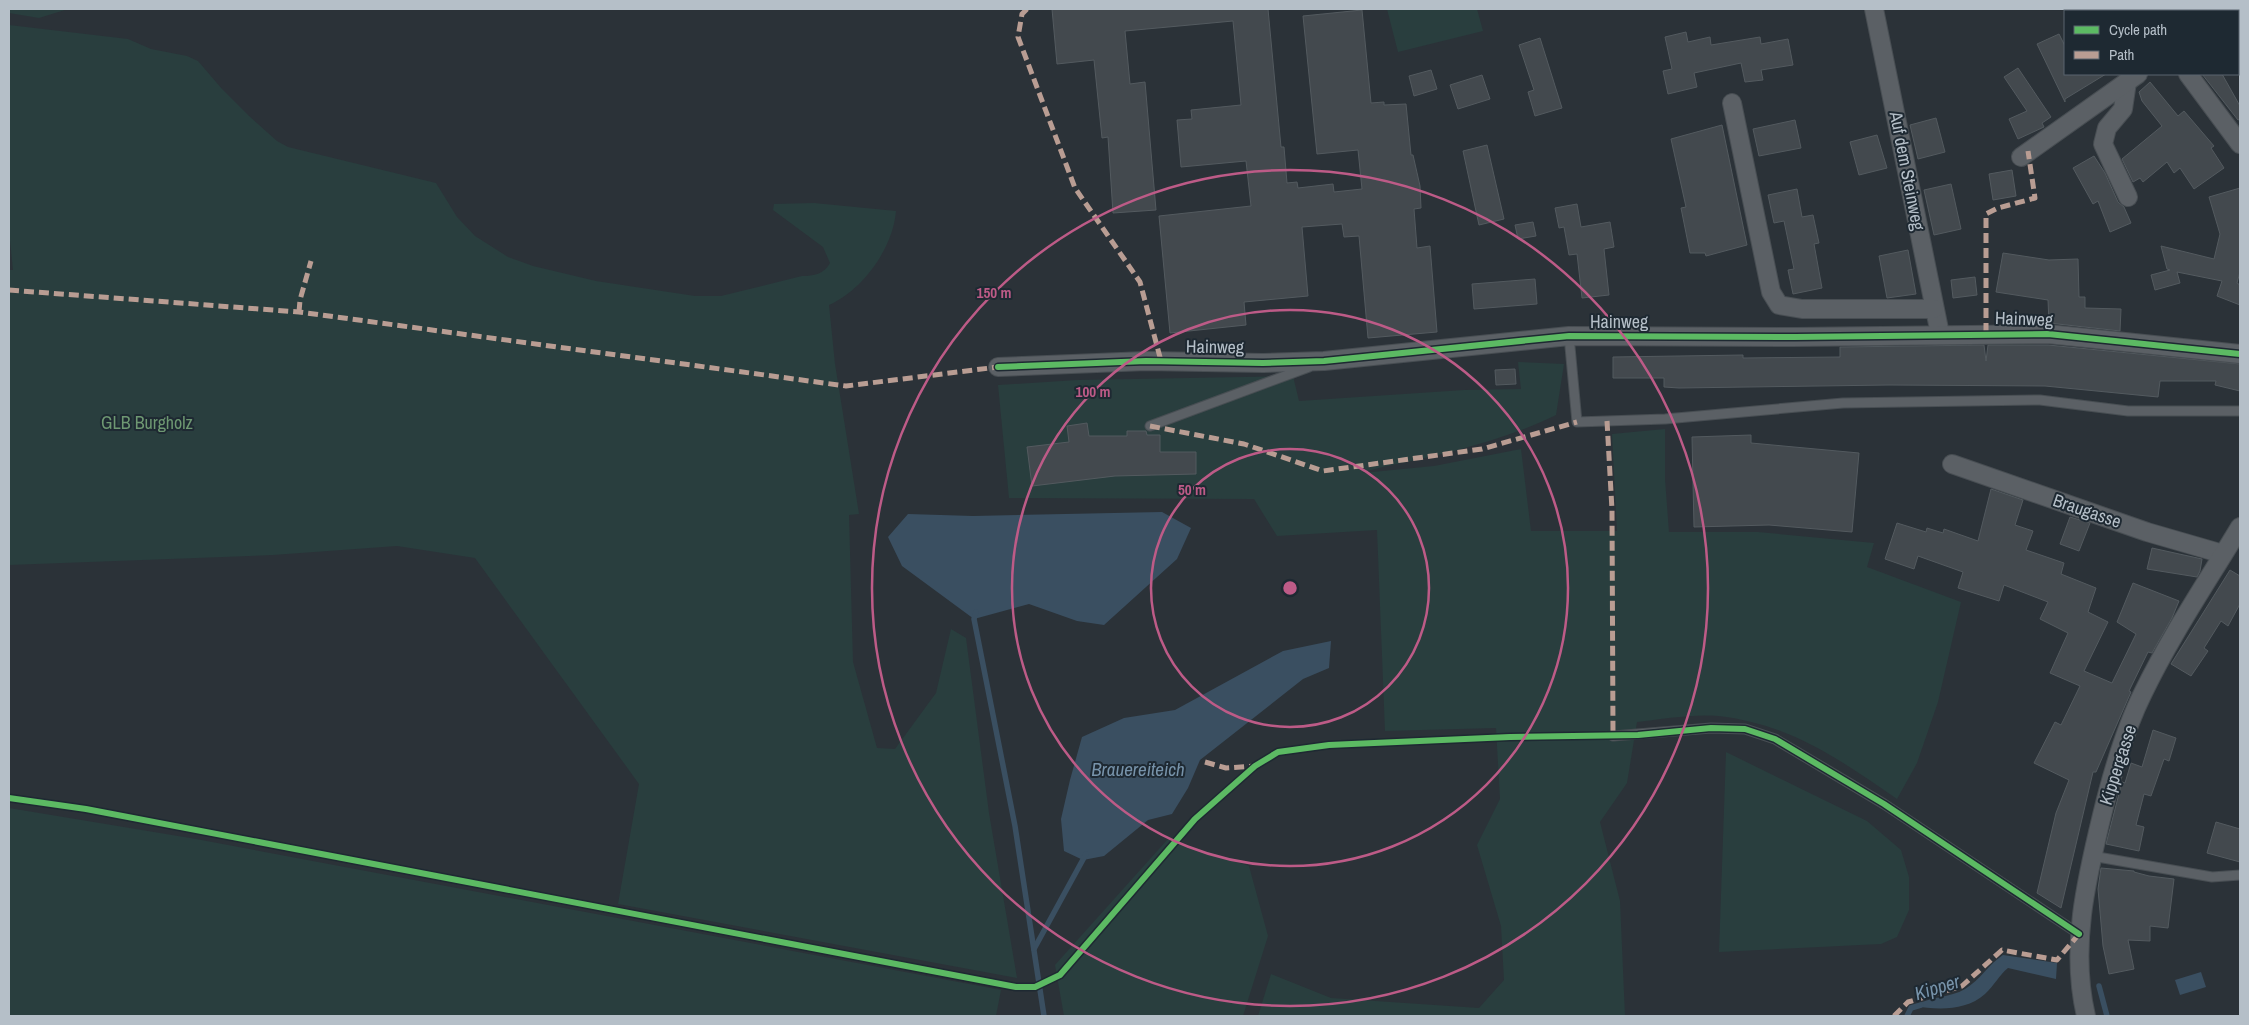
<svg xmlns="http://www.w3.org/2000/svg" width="2249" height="1025" font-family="'Archivo Narrow',sans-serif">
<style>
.green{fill:#293e3e}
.water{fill:#3a4f61}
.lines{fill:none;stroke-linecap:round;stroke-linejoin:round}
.stream{stroke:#3a4f61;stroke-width:5.5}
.building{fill:#43494e;stroke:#535a5f}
.service-casing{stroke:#484e53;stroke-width:11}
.minor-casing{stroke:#484e53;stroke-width:20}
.service{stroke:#5b6065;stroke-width:9}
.minor{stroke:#5b6065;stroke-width:18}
.quiet{stroke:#b99d93;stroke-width:5;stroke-dasharray:10 5;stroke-linecap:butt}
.cycleway-casing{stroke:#1e2932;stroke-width:9}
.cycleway{stroke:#5cba63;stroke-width:6}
.ring{fill:none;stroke:#bd5b87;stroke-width:2.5}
.labels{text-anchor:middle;stroke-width:4;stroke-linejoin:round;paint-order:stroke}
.street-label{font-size:18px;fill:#b5bfc8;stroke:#1e2932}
.park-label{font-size:18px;fill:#6e9872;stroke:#1e2932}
.water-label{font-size:19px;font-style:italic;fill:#7793aa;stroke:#1e2932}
.centre{fill:#bd5b87;stroke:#1e2932;stroke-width:2.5}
.ring-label{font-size:15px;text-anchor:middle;font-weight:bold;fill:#bd5b87;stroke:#1e2932;stroke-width:4;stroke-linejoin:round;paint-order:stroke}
</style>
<rect width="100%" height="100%" fill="#2b3238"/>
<g class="green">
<path d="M9,9H68L39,18L9,13Z"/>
<path d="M1387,9H1477L1483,31L1398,52Z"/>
<path d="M9,25L128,39L151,49L187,56L198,61L222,89L248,115L277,141L288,147L436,183L457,217L475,236L508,257L533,266L596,281L695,296H721L802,276C814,276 824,274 830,263L823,247L773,210L774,204L814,203L896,211C893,248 863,290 829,305L835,364L859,514L849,515L853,662L877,748L895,749L936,693L951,629L966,638L989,813L1017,978L618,904L639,784L475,558L397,546L273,555L9,565V270H13L9,231Z"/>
<path d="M1518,362L1564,364L1556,415C1521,433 1464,449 1425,458C1405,463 1381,466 1362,473L1434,466L1521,449L1531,531H1617L1612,434L1665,429V479L1669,532H1758L1874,543L1867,567L1961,602L1938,702L1917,763L1897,799C1839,759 1790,724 1718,716C1692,714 1663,719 1637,722L1627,783L1600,822L1620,901L1625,1016H1258L1271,974L1331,998L1479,1008L1504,980L1501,926L1477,845L1500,799L1496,728L1385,731L1377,530L1277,536L1254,499L1009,498L998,385L1078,380L1293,376L1299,401L1464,390L1521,389Z"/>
<path d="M1726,752L1867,821L1901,850L1909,877V910L1897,937L1881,944L1719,952Z"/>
<path d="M9,808L196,839L1001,990L996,1016H9Z"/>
<path d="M1168,839L1249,866L1268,936L1243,1016H1064L1055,965Z"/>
</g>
<g class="water">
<path d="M1162,512L1191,528L1177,559L1104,625L1077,621L1029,604L974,619L902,566L888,537L908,514L973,516Z"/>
<path d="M1331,641L1329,668L1303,679L1200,760L1188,788L1172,814L1148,820L1104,856L1083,860L1064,851L1061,819L1070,780L1082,737L1124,718L1175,710L1283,651Z"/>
<path d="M2003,955L2057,963L2056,979L2008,968C1999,975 1994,986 1985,994C1966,1011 1938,1010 1914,1006C1930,996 1950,998 1965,989C1980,980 1989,964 2003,955Z"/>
<path d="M2201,972L2206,987L2180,995L2175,980Z"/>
</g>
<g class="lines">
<g class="stream">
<path d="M976,612L974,619L1015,826L1044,1016"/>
<path d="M1034,949L1086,854"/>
<path d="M2099,986L2107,1016"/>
<path d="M1907,1016L1911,1008L1921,1005"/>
</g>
</g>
<g class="building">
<path d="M1052,9H1268L1281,147H1284L1287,183L1297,182L1298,188L1333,184L1334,192L1362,189L1358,150L1317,154L1303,16L1362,10L1371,103L1384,102V105L1406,104L1411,155H1413L1420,186L1421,208L1414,209L1417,248L1430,246L1437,332L1368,338L1359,236L1344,237L1342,224L1302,227L1308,296L1244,302L1246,325L1170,333L1159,216L1251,206L1246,161L1181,167L1177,120L1192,119L1191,110L1241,105L1233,21L1125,31L1130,84L1145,82L1156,210L1113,213L1108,137L1102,138L1094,60L1057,64Z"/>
<path d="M1686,32L1688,42L1710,37L1711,45L1760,37L1761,44L1788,39L1793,65L1761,70L1763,80L1745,82L1741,63L1694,73L1697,87L1668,94L1663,71L1672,69L1665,37Z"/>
<path d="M2059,34L2065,46V74H2106L2065,99V102L2037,44Z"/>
<path d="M1540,38L1562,108L1535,116L1528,92L1534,90L1519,45Z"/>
<path d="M2018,68L2051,117L2042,123L2044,127L2018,139L2009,119L2027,111L2004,77Z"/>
<path d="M1431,70L1437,89L1414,96L1409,76Z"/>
<path d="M2202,74H2222L2240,106V119L2238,120Z"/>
<path d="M1482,75L1490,99L1458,109L1450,85Z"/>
<path d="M2150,82L2178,116L2184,111L2214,146L2211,148L2224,168L2194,189L2180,168L2174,173L2167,162L2143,182L2140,178L2133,182L2122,159L2162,126L2142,101L2139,92Z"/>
<path d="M1936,118L1945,152L1918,159L1910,125Z"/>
<path d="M1795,120L1801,148L1759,156L1753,129Z"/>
<path d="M1722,125L1747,245L1706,256L1705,253H1690L1681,208L1686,207L1671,139Z"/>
<path d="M1877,135L1887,168L1859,175L1850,142Z"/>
<path d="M1487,145L1504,219L1479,225L1463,151Z"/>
<path d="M2094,156L2105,173L2118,202L2124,207L2131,223L2110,232L2098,201L2093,204L2073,168Z"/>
<path d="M2012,170L2016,196L1993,200L1989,174Z"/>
<path d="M1951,184L1961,229L1934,235L1924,190Z"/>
<path d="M2240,188V272L2237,283L2240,285V305L2217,296L2222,281L2177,272L2180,283L2155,290L2151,275L2170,270L2167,269L2161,246L2214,259L2220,234L2209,197Z"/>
<path d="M1797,189L1802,217L1813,215L1819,243L1814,244L1822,288L1793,294L1788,270L1794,269L1784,221L1774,223L1768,195Z"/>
<path d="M1577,204L1581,227L1610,222L1614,247L1604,249L1609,295L1582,298L1577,254L1569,255L1564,227L1559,228L1555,208Z"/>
<path d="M1533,222L1536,236L1518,239L1515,225Z"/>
<path d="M1908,250L1916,294L1887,298L1879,256Z"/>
<path d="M2003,253L2049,260L2078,259L2079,297H2085V308L2121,309L2120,331L2049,323L2048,300L1996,292Z"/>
<path d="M1975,277L1977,295L1953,298L1951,280Z"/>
<path d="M1535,279L1537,304L1474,309L1472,284Z"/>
<path d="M1984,345L1986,361L1988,345H2048L2240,364V391L2215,385L2216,381H2160L2158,397L2045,386L1889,385L1679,388L1664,387V378H1613V357L1743,355V358L1840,357V347Z"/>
<path d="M1515,369L1516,384L1496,385L1495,370Z"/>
<path d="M1087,423L1089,436H1127V431H1146L1147,435H1160V452H1196V474L1115,476L1032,486L1027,447L1069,442L1067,426Z"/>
<path d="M1751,435V443L1859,453L1852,532L1769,525L1694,527L1692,437Z"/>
<path d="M1991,489L2023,500L2015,525L2033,531L2026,550L2064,563L2061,574L2096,588L2088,612L2108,622L2084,671L2112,683L2136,634L2117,622L2133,583L2179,601L2172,618L2152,653L2148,652L2129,691L2131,692L2096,772H2093L2061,908L2037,893L2056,813L2069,780L2034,763L2055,722L2061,725L2080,686L2050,673L2068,633L2040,619L2048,602L2004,585L1999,601L1958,588L1963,572L1918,556L1914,569L1885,559L1897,523L1926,532L1927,528L1943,533L1944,529L1978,541Z"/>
<path d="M2070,517L2090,523L2079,551L2060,544Z"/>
<path d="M2152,548L2202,559L2200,571L2197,577L2147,569Z"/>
<path d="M2230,570L2240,576V604L2228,626L2221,621L2204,648L2208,651L2191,676L2171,664Z"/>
<path d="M2153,730L2176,738L2169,761L2164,759L2151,796L2144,794L2136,825L2144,827L2139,851L2106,844L2122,782L2125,783L2131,763L2142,767Z"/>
<path d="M2216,822L2240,829V862L2207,853Z"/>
<path d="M2101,868L2134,871V872L2149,876L2174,879L2168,928L2150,926V941L2128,940L2134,969L2109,974L2103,946L2098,889Z"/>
</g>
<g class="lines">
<defs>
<g id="service">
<path d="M1569,336L1577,422L1665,419L1843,403L2040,400L2128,411H2240"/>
<path d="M1150,426L1309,367"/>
<path d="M1613,736L1711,728L1745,729L1775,739L1884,804L2079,934"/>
<path d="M2092,856L2212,877L2240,875"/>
</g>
<g id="minor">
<path d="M1874,9L1940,334"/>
<path d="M2140,9L2142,11"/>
<path d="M2188,74L2240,144"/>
<path d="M2127,82L2123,109L2107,128L2103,144L2128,197"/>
<path d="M1732,103L1771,292L1779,305L1802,309H1934"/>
<path d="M2021,157L2138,74"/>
<path d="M998,367L1146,361L1263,363L1324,361L1569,336L1795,337L2048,334L2240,354"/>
<path d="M1952,464L2147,532L2223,554"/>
<path d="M2086,1016C2070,948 2086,881 2102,815C2112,774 2124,731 2143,693C2171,635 2207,582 2240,527"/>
</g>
</defs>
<use href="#service" class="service-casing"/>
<use href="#minor" class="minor-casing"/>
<use href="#service" class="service"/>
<use href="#minor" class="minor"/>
<g class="quiet">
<path d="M1027,9L1022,14L1018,37L1075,188L1140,282L1161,361"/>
<path d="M9,290L299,312L846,386L998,367"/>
<path d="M299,312L300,300L311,261"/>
<path d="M1986,333V214L1998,208L2035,198L2028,151"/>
<path d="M1607,421L1612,510L1613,736H1610"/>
<path d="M1150,426L1244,444L1323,471L1482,449L1577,422"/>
<path d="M1205,762L1226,768L1255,766"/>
<path d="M1894,1016L1908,1002L1962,986L2002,950L2057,960L2079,934"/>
</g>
<defs>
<g id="cycleway">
<path d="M998,367L1146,361L1263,363L1324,361L1569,336L1795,337L2048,334L2240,354"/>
<path d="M9,798L86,809L1016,987H1035L1060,975L1195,819L1255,766L1278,752L1329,745L1510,737L1638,735L1711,728L1745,729L1775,739L1884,804L2079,934"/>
</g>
</defs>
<use href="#cycleway" class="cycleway-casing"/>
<use href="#cycleway" class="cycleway"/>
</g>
<g class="ring">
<circle cx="1290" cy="588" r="139"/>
<circle cx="1290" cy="588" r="278"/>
<circle cx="1290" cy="588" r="418"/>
</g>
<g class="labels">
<g class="street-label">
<text transform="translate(1907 171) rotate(79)" y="6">Auf dem Steinweg</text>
<text transform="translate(2024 319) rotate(2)" y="6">Hainweg</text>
<text x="1619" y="328">Hainweg</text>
<text transform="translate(1215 347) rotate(1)" y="6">Hainweg</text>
<text transform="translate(2087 511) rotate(19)" y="6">Braugasse</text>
<text transform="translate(2118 765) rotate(-72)" y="6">Kippergasse</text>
</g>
<g class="park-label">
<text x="147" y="429">GLB Burgholz</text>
</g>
<g class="water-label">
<text x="1138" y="776">Brauereiteich</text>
<text transform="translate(1937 987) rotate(-17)" y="7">Kipper</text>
</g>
</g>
<circle cx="1290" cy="588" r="8" class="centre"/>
<g class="ring-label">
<text x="994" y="298">150 m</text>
<text x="1093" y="397">100 m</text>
<text x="1192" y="495">50 m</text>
</g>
<rect width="2249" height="1025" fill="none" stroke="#b5bfc8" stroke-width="20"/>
<rect x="2064" y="10" width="175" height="65" fill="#1e2932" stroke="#5a656e"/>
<rect x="2074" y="26" width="25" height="8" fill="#5cba63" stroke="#5a656e"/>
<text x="2109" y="35" font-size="15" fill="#b5bfc8">Cycle path</text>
<rect x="2074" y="51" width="25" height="8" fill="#b99d93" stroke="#5a656e"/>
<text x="2109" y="60" font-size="15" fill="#b5bfc8">Path</text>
</svg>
